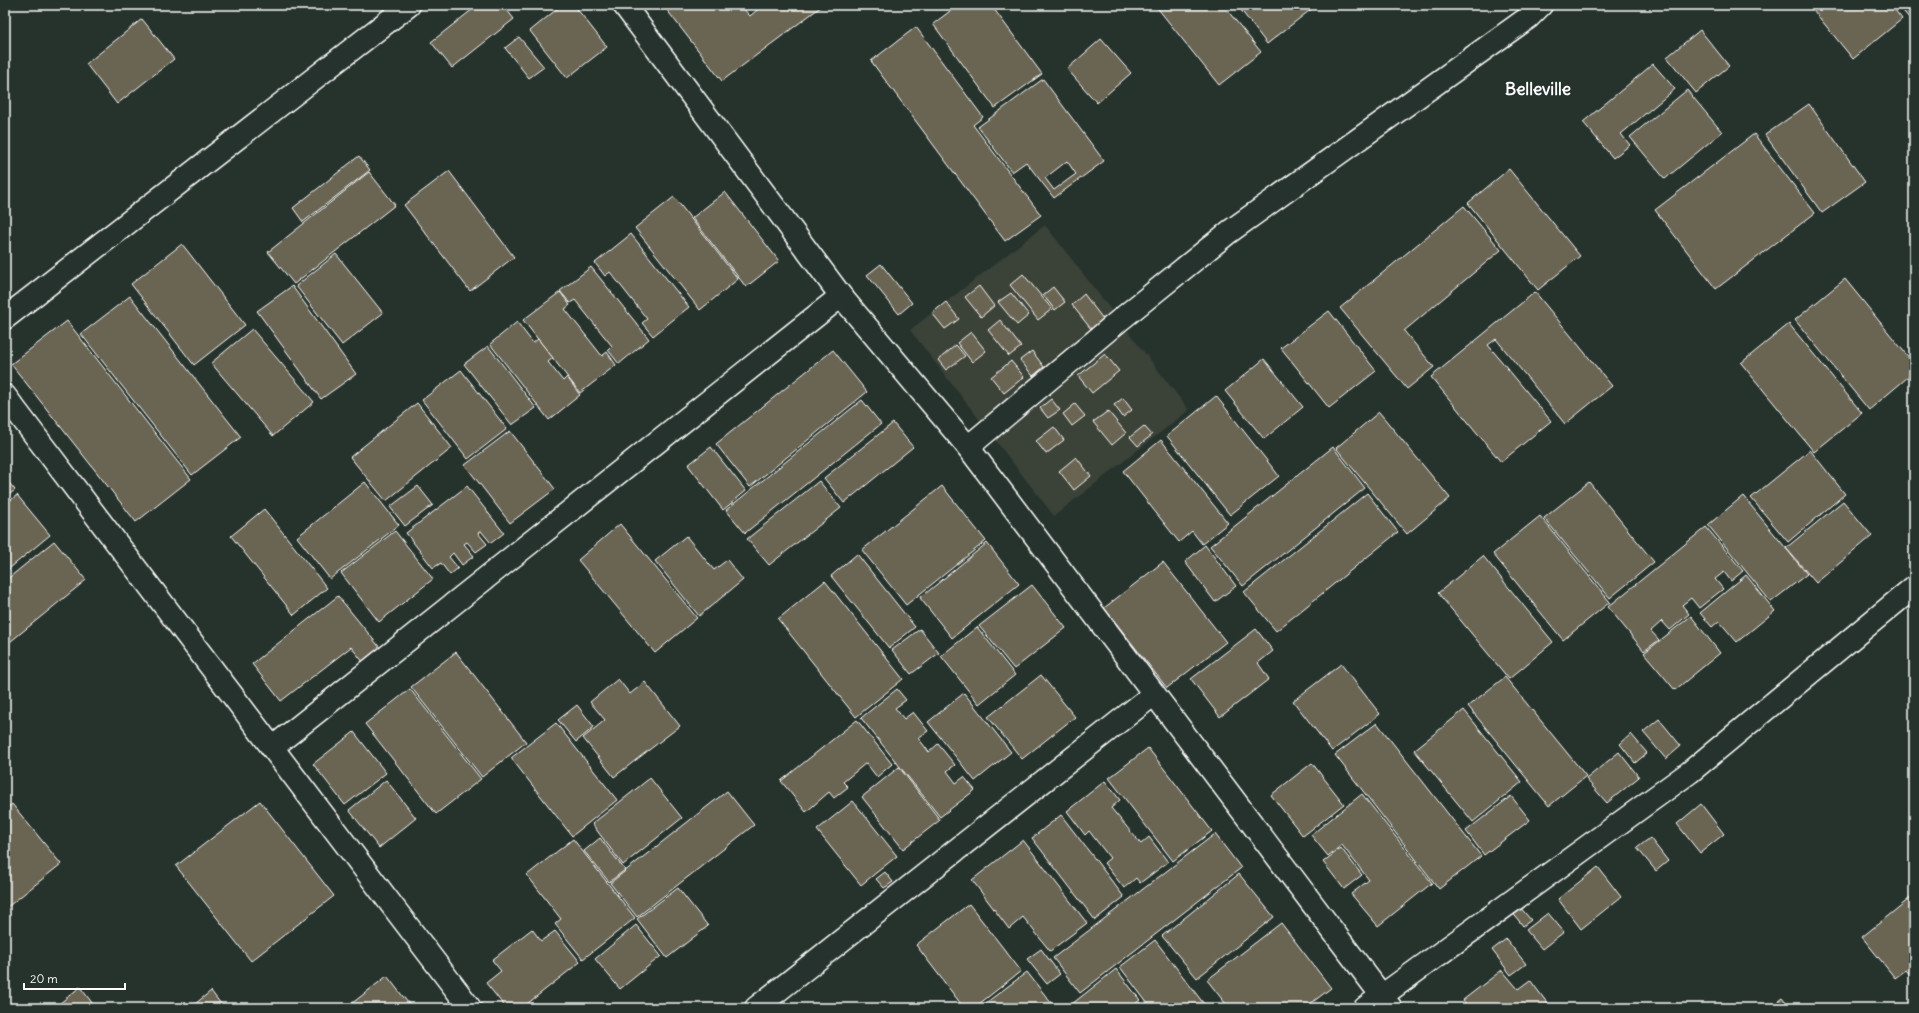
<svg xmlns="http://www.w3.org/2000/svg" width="1919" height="1013" font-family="Delius,sans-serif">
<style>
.built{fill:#3a4238}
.building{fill:#6a6553;stroke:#fff;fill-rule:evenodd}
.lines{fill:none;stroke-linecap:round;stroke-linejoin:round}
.minor-casing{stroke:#fff;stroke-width:25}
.minor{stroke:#26332d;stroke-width:22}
.labels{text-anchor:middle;stroke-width:4;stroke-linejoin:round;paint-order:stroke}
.district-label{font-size:17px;font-weight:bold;fill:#fff;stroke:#26332d}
</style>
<rect width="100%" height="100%" fill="#26332d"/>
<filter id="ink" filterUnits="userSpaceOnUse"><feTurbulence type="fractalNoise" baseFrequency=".025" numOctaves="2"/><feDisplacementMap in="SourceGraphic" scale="8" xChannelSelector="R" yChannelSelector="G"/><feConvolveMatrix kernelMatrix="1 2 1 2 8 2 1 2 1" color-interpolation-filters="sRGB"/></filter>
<g filter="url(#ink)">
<path class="built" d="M1045,225L1189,410L1054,516L910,330Z"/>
<g class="building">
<path d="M478,5H503L514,19L452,68L431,42Z"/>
<path d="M562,5H574L607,47L567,78L530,31Z"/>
<path d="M663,5H740L750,16L763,5L822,6L722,81Z"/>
<path d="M958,5H991L1042,74L995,108L933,24Z"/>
<path d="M1155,5H1223L1261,52L1219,85Z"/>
<path d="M1237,5H1312L1314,7L1267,44Z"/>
<path d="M1809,5H1891L1902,19L1853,59Z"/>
<path d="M1898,5H1914V16L1910,19Z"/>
<path d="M142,19L174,59L117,104L86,64Z"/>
<path d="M916,27L983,117L973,125L1041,215L1005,241L871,61Z"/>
<path d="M1700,30L1729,66L1696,93L1667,57Z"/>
<path d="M519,37L544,67L529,78L505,48Z"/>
<path d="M1101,39L1131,73L1097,103L1067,69Z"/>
<path d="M1653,64L1675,89L1621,134L1630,145L1613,158L1583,122Z"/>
<path d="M1043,79L1104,161L1054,198L1026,162L1012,172L978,127ZM1067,161L1076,174L1054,190L1045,178Z"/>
<path d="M1687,90L1722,132L1665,179L1630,137Z"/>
<path d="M1809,104L1865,182L1822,213L1765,135Z"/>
<path d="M1754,134L1815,213L1716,289L1655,210Z"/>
<path d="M359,156L370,170L303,222L293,208Z"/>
<path d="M1509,169L1580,256L1538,290L1468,203Z"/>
<path d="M449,171L514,257L470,291L404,205Z"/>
<path d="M369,172L395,205L294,284L268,252Z"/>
<path d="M725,192L779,261L746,287L692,218Z"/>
<path d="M674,197L738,279L700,310L635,228Z"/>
<path d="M1464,206L1501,250L1404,331L1434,367L1407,389L1340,308Z"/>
<path d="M631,234L689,307L653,336L642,323L647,319L610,272L605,276L595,263Z"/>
<path d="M182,244L245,325L194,365L131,284Z"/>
<path d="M336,254L383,313L342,345L296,286Z"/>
<path d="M881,264L912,303L899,314L867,275Z"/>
<path d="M591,267L649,339L619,364L608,350L612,346L575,300L570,303L560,291Z"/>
<path d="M1023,274L1052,309L1038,320L1010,285Z"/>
<path d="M1845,279L1914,364V372L1869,410L1795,320Z"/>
<path d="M292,286L356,374L321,399L257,311Z"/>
<path d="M979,286L994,306L981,317L965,297Z"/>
<path d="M1053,287L1065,302L1055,310L1043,295Z"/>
<path d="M560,292L570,305L565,309L602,356L607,352L616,365L580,393L523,320Z"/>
<path d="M1535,292L1612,386L1565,424L1496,339L1488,345L1551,421L1501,462L1431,377Z"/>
<path d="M1011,293L1029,315L1017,325L998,302Z"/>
<path d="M1084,294L1103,319L1091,329L1072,305Z"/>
<path d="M130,296L241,437L192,475L81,334Z"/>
<path d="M946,302L959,319L945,329L932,313Z"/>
<path d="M1329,311L1376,371L1329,408L1281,348Z"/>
<path d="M1000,320L1021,347L1009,356L988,330Z"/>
<path d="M67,321L191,479L136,522L11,364Z"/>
<path d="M517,322L533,343L538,339L553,358L548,362L563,381L567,377L580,395L549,420L490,344Z"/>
<path d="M1789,324L1862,413L1814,452L1741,363Z"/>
<path d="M252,329L314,402L273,436L211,363Z"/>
<path d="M971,332L986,351L972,362L957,343Z"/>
<path d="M956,345L965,356L946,370L938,360Z"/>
<path d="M488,346L536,408L512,425L464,364Z"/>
<path d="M833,350L867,392L750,487L716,444Z"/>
<path d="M1032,351L1044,367L1033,376L1020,360Z"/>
<path d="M1105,354L1119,371L1092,393L1078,376Z"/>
<path d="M1264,359L1303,407L1264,439L1225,391Z"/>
<path d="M1011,361L1024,377L1004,393L991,377Z"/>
<path d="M461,370L507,429L468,459L422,400Z"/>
<path d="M1216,396L1279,476L1230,515L1167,436Z"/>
<path d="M1123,398L1132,410L1123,417L1114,405Z"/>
<path d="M1051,399L1060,410L1048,418L1040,408Z"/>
<path d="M862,400L881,424L745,533L726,510Z"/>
<path d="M417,403L452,448L386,501L350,457Z"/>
<path d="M1075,404L1085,416L1072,426L1063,414Z"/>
<path d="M1108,411L1126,433L1112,445L1093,422Z"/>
<path d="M1379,412L1450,498L1407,534L1336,448Z"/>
<path d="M893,423L913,447L844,503L824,478Z"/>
<path d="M1144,426L1152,435L1138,446L1130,437Z"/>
<path d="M1054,427L1064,440L1046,454L1036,441Z"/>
<path d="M510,431L555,489L510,523L465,465Z"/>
<path d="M1161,440L1228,523L1202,544L1192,531L1179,542L1123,471Z"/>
<path d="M711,447L746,491L723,510L688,465Z"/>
<path d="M1333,447L1365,488L1243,586L1210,546Z"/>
<path d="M1810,450L1845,494L1788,542L1751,498Z"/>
<path d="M1076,457L1091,476L1074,490L1059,471Z"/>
<path d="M5,478L15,490L5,498Z"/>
<path d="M819,481L841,508L769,565L747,539Z"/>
<path d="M365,482L399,525L330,579L297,537Z"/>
<path d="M1589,482L1654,562L1610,598L1544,518Z"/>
<path d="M418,486L433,505L405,526L390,507Z"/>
<path d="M467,486L504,533L491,543L481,531L478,533L487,544L476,552L467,542L464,544L474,556L462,565L453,553L449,557L458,568L450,575L441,563L433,568L406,533Z"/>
<path d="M942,486L986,541L906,605L862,550Z"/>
<path d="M1367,493L1398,532L1276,631L1244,592Z"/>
<path d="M17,495L50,535L5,572V505Z"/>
<path d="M1743,496L1807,574L1771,602L1708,525Z"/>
<path d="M1843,501L1872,536L1816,583L1786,548Z"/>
<path d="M264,509L327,588L294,615L231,536Z"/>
<path d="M1540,516L1610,602L1563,640L1493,554Z"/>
<path d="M620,524L697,618L655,653L578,560Z"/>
<path d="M1706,527L1743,571L1731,581L1724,572L1715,579L1723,589L1699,608L1691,598L1682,605L1689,614L1670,630L1662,621L1651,631L1659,640L1644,651L1608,607Z"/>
<path d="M395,531L433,579L379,622L341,573Z"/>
<path d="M686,536L714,570L727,560L743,580L699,616L655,561Z"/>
<path d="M54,541L86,580L5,646V581Z"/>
<path d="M987,543L1019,584L952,638L920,598Z"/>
<path d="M1205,545L1236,586L1215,602L1185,562Z"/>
<path d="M857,554L915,627L889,648L831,576Z"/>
<path d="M1483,556L1553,642L1509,679L1438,593Z"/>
<path d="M1163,562L1226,642L1167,688L1104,608Z"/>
<path d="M1746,575L1775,611L1737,642L1719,621L1712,627L1700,613Z"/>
<path d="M825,581L903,679L856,717L778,619Z"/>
<path d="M1032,585L1066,628L1014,669L979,626Z"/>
<path d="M338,596L381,649L364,663L351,647L281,701L252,664Z"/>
<path d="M1691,616L1720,653L1675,690L1644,653Z"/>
<path d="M977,627L1015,675L979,704L941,656Z"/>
<path d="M920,629L939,653L911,674L892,650Z"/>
<path d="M1256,629L1273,651L1258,663L1269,679L1220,717L1191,679Z"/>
<path d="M456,652L526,742L482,777L411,687Z"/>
<path d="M1341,664L1380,714L1332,751L1293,701Z"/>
<path d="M1041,675L1075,717L1022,759L988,717Z"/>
<path d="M1505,677L1586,776L1549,806L1468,706Z"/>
<path d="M618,679L630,694L645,682L680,726L614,777L583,738L605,720L590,702Z"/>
<path d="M410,689L481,779L436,814L365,724Z"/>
<path d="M897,689L906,700L895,708L904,719L913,712L928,731L918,738L929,752L938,744L955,765L947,771L956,783L964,777L975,790L940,817L861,718Z"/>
<path d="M964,693L1011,752L975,781L928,722Z"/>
<path d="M577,705L594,727L576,742L558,720Z"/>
<path d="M1464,710L1522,782L1473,822L1414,750Z"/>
<path d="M1659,719L1681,746L1666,759L1643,732Z"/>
<path d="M857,720L892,764L877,777L866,763L843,782L848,787L834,798L829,792L806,812L781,781Z"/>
<path d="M556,723L617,800L572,836L511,758Z"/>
<path d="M1377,723L1481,856L1439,889L1335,755Z"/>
<path d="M354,732L386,773L345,805L313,764Z"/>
<path d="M1631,734L1647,753L1635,763L1620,744Z"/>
<path d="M1148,748L1212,831L1173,861L1109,778Z"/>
<path d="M1619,752L1639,777L1607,803L1586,779Z"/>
<path d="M1312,763L1344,804L1303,836L1271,795Z"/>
<path d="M899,767L940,820L903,849L862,797Z"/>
<path d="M650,778L682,818L623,865L592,824Z"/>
<path d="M386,780L416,818L379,848L349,810Z"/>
<path d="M1105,781L1120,800L1111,808L1141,844L1149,837L1168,862L1140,883L1136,878L1124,888L1104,863L1110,858L1089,831L1085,835L1067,811Z"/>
<path d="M727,791L754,825L637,917L610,883Z"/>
<path d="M1362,794L1432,883L1378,926L1351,894L1369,880L1342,845L1328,856L1311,835Z"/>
<path d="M1511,796L1530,820L1484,855L1466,831Z"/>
<path d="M260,801L334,896L251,961L176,866Z"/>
<path d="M853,801L897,856L861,885L817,830Z"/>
<path d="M12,804L61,864L5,909V810Z"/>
<path d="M1701,804L1724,834L1700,853L1677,824Z"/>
<path d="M1061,815L1124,897L1095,920L1032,838Z"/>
<path d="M1215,834L1241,868L1080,993L1053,958Z"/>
<path d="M600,838L625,870L609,882L584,851Z"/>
<path d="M1650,838L1668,861L1656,871L1637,848Z"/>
<path d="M573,839L635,918L583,959L555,924L561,919L527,875Z"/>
<path d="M1023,840L1087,923L1050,951L1023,917L1009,929L972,880Z"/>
<path d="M1341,848L1362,875L1344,889L1323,862Z"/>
<path d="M1598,867L1621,897L1581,929L1558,899Z"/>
<path d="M885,872L893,882L884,888L876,879Z"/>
<path d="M1239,874L1274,917L1197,978L1162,936Z"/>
<path d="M678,888L708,926L667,958L637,919Z"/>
<path d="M1914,895V980L1906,970L1895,978L1862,937Z"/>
<path d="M969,904L1021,971L974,1008H964L916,945Z"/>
<path d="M1519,906L1531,920L1523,926L1512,912Z"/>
<path d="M1548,913L1564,932L1542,949L1526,930Z"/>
<path d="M1281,923L1331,988L1305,1008H1229L1207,980Z"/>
<path d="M636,925L661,956L620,989L595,959Z"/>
<path d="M532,929L541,941L555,931L580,962L522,1008H506L486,983L501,971L492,960Z"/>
<path d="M1506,939L1526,964L1511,975L1492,950Z"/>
<path d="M1155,940L1207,1008H1151L1120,967Z"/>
<path d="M1041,949L1060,974L1047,984L1027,959Z"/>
<path d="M1116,969L1140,1000L1130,1008H1067Z"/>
<path d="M1502,970L1518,989L1530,980L1551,1008H1469L1463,1000Z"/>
<path d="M1027,972L1055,1008H979Z"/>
<path d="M387,976L412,1008H346Z"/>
<path d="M80,987L96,1008H54Z"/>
<path d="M211,991L224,1008H190Z"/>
<path d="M1782,998L1790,1008H1769Z"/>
<path d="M1140,1002L1144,1008H1133Z"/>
</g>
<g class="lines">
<defs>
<g id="minor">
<path d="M624,5L841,296L968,447L1391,1008"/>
<path d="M5,318L409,5"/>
<path d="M5,396L470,1008"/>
<path d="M968,447L1120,320L1229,232L1529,17L1541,5"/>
<path d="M273,747L841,296"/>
<path d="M756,1008L1154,694"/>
<path d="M1365,1008L1690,772L1914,587"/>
</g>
</defs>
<use href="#minor" class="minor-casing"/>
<use href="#minor" class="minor"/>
</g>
</g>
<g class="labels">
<g class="district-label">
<text x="1538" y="95">Belleville</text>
</g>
</g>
<rect width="1919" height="1013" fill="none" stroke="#26332d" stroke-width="20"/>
<rect x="10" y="10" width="1899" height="993" fill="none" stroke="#fff" stroke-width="1.5" filter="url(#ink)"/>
<path d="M24 983v6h101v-6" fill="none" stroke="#ffffff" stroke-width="2"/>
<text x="30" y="983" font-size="12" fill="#ffffff" stroke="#26332d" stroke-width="3" paint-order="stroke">20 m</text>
</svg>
